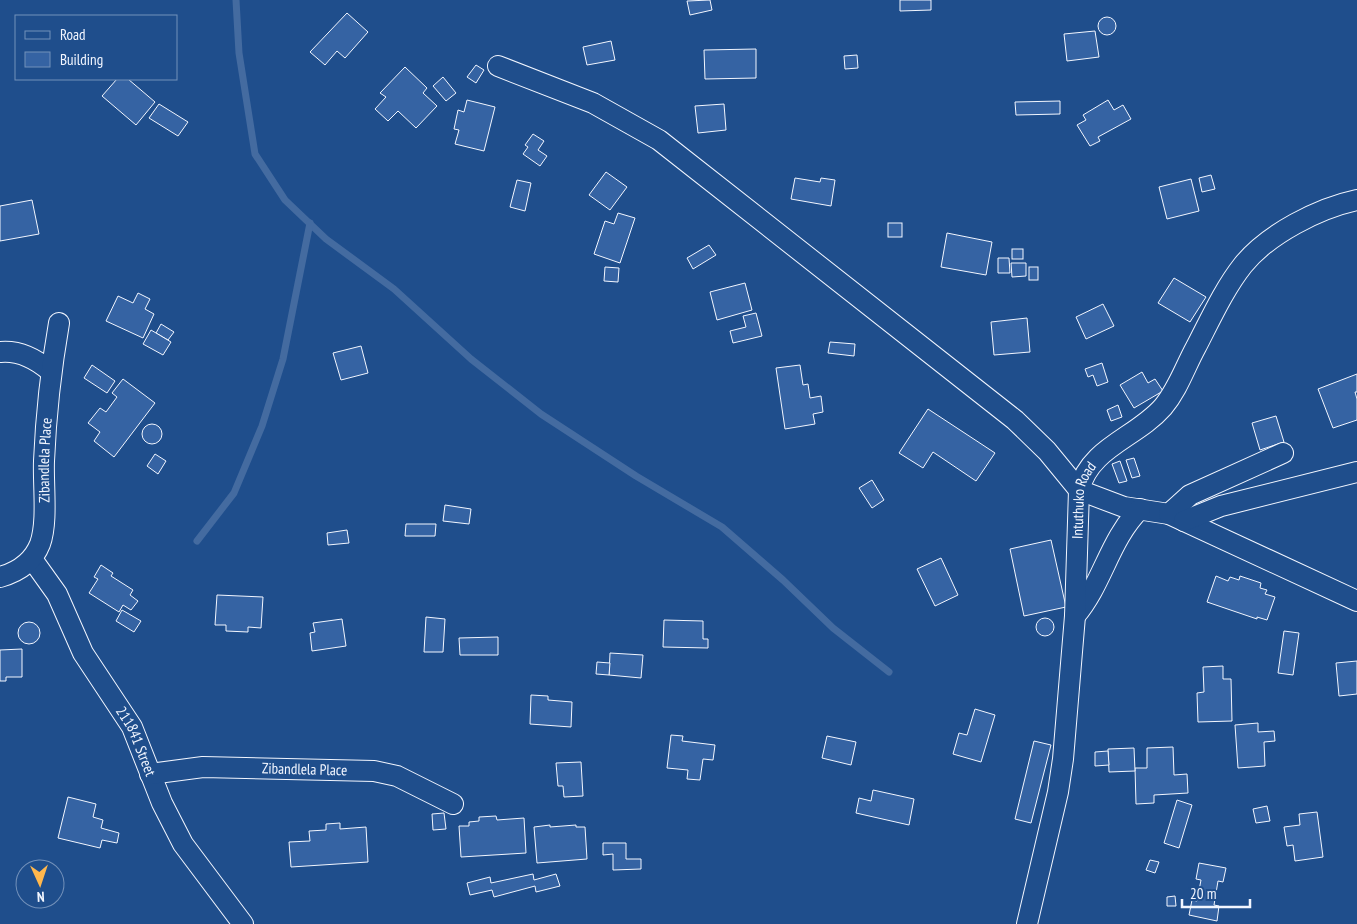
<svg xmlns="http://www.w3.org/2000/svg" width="1357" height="924" font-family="'PT Sans Narrow',sans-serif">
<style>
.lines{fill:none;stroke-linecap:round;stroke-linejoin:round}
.stream{stroke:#446ba0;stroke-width:7}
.building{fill:#3563a3;stroke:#f2f6ff}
.street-casing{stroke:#f2f6ff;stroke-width:22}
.street{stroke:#1f4e8c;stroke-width:20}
.labels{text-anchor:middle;stroke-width:4;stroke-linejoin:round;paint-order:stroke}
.street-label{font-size:15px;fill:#f2f6ff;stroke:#1f4e8c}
</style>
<rect width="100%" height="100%" fill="#1f4e8c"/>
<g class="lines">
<g class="stream">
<path d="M236,0L239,53L255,154L285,200L326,239L394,289L471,359L541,414L636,476L722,527L783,580L833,628L889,672"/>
<path d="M197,541L234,493L262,426L283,359L310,223"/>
</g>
</g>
<g class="building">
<path d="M710,0L712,10L690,15L687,1Z"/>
<path d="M900,0H931V10L900,11Z"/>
<path d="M347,13L368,32L345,58L337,51L325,65L310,52Z"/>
<circle cx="1107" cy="26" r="9"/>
<path d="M1095,31L1099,57L1067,61L1064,34Z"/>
<path d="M611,41L615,60L587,65L583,47Z"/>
<path d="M756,49V78L705,79L704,50Z"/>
<path d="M857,55L858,68L845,69L844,56Z"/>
<path d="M476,65L484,70L476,83L467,77Z"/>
<path d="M405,67L427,88L423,93L437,106L416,128L398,111L388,121L375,109L386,97L380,93Z"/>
<path d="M443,77L456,93L446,101L433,86Z"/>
<path d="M117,79H128L155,102L136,125L102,96Z"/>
<path d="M467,100L495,107L484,151L455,144L459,130L454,129L458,110L464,112Z"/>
<path d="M1108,100L1114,110L1123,105L1131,119L1098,137L1100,141L1090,146L1077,125L1086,120L1083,115Z"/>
<path d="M1060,101V114L1016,115L1015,102Z"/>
<path d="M159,104L188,122L178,136L149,118Z"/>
<path d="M724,104L726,130L698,133L695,106Z"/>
<path d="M533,134L544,141L538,150L547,156L540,166L523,154L528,147L525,145Z"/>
<path d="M606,172L627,187L610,210L589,195Z"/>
<path d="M1211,175L1215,189L1202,192L1199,178Z"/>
<path d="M795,178L820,182L821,178L835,180L831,206L791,199Z"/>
<path d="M1191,179L1199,211L1167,219L1159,187Z"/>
<path d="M517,180L531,183L525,211L510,207Z"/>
<path d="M32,200L39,234L0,241V206Z"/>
<path d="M618,213L635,218L620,263L594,254L605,221L614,224Z"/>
<rect x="888" y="223" width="14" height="14"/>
<path d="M947,233L992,242L986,275L941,267Z"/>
<path d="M709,245L716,255L693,269L687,258Z"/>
<rect x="1012" y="249" width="11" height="10"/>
<path d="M998,258H1009L1010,273H998Z"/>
<path d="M1011,263H1026V276L1012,277Z"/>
<path d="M605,267L619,268L618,282L604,281Z"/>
<rect x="1029" y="267" width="9" height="13"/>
<path d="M1174,278L1206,297L1190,322L1158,303Z"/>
<path d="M745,283L752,310L717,320L710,292Z"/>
<path d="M138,293L150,299L145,309L154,314L143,338L106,321L118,296L133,303Z"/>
<path d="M1103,304L1114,326L1086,339L1076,317Z"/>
<path d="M756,313L762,336L733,343L730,331L746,327L743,316Z"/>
<path d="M1027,318L1030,352L994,355L991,322Z"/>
<path d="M161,324L174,332L168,340L156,333Z"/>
<path d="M151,330L171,342L163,355L143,344Z"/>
<path d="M830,342L855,344L854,356L828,353Z"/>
<path d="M361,346L368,373L341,380L333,353Z"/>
<path d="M1102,363L1108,382L1097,386L1093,375L1088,377L1085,369Z"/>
<path d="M92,365L115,381L107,393L84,378Z"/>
<path d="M800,365L803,385L808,384L810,398L821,396L823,412L813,414L815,424L785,429L776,368Z"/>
<path d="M1142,372L1148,383L1155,379L1163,391L1134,408L1120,385Z"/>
<path d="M1357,374V392H1355L1357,399V420L1333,428L1318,389Z"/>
<path d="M123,379L155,403L114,457L94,441L100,432L88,423L100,408L106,412L117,397L112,393Z"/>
<path d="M1118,405L1122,417L1111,421L1107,410Z"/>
<path d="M928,409L995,453L976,481L933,452L923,468L899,453Z"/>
<path d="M1276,416L1284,442L1260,450L1252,423Z"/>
<circle cx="152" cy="434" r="10"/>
<path d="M155,454L166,461L158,474L147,466Z"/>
<path d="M1134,458L1140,476L1132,478L1126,460Z"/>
<path d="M1120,461L1127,481L1119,483L1112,464Z"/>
<path d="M872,480L884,500L872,508L859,488Z"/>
<path d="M445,505L471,509L469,524L443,521Z"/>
<path d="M406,524H436L435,536H405Z"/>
<path d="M347,530L349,543L328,545L327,533Z"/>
<path d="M1051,540L1066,607L1024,616L1010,549Z"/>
<path d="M941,558L958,595L935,606L917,569Z"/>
<path d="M101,565L113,573L111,576L133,590L130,595L138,601L131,610L123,605L119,612L89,593L98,579L94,577Z"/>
<path d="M1216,576L1228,581L1230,577L1239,580L1240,576L1261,583L1260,588L1267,590L1265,594L1275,597L1267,620L1257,617V619L1207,602Z"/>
<path d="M217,595L263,597L261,628L248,627V632L226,631V625H215Z"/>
<path d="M122,610L141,621L134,632L116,621Z"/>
<path d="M426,617L445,619L443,652H424Z"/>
<circle cx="1045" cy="627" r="9"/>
<path d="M342,619L346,646L312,651L310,633L315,632L313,623Z"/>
<path d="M664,620L703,621V639H708V648L663,647Z"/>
<circle cx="29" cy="633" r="11"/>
<path d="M1284,631L1299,633L1293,675L1278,673Z"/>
<path d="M498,637V655H460L459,638Z"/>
<path d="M22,649V677H6V681H0V650Z"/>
<path d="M610,653L643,655L641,678L609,675Z"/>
<path d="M1357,661V694L1339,696L1336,663Z"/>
<path d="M597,662L610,663L609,675L596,674Z"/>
<path d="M1223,666V679H1231L1232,721L1198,722L1197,693L1204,692L1203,667Z"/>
<path d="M531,695L548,696V700L572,702L571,727L530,724Z"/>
<path d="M975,709L995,715L981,762L953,754L959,733L967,735Z"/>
<path d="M1258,723V732L1274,731L1275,741L1264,742L1265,766L1238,768L1235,725Z"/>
<path d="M671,735L683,736L682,741L715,745L713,760L703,759L700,780L687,779L688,770L667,768Z"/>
<path d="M827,736L856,742L851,765L822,758Z"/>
<path d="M1034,741L1051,745L1031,823L1015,819Z"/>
<path d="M1173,747L1174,775L1187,774L1188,793L1154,795V803L1136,804L1135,768H1147V748Z"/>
<path d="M1134,748L1135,771L1109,772L1108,749Z"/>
<path d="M1108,751L1109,765L1095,766V752Z"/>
<path d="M581,762L583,796L564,797L563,786H558L556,763Z"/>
<path d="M873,790L914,799L909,825L856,813L859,798L871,801Z"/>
<path d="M68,797L96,804L93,817L103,820L101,828L119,833L117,843L102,840L100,848L58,838Z"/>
<path d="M1177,800L1192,805L1179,848L1164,843Z"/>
<path d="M1267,806L1270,821L1256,823L1253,809Z"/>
<path d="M1317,812L1323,857L1295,861L1293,845L1287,846L1284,827L1300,825L1299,814Z"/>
<path d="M444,813L446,829L433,830L432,814Z"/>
<path d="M496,816L497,820L524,818L526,853L461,857L459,826H469V822L479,821V817Z"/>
<path d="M340,823V829L366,827L368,862L291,867L289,842L310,841L309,831L326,830V824Z"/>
<path d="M550,825V827L576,825V827H585L587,859L537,863L534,827Z"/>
<path d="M603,843H626V859H641V869L613,870V854L603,855Z"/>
<path d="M1150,860L1159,862L1155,873L1146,870Z"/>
<path d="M1199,863L1226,868L1223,882L1218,881L1214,905L1219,906L1217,921L1189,915L1192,900L1197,901L1201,880L1196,879Z"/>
<path d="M533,874L534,880L556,874L560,886L536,892L535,886L494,897L492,890L470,895L467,883L490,877L491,883Z"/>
<path d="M1175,896L1176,906H1167V897Z"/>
</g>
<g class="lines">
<defs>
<g id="street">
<path d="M498,66L593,103L659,140L1015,420L1047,451L1079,490L1124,507L1169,514L1357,601"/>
<path d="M0,352C20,350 36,359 50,371"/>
<path d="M1169,514L1190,495L1283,453"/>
<path d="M1184,521L1221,506L1357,472"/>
<path id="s1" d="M32,559L57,594L83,653L132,727L162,803L183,844L243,924"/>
<path id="s2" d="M0,577C18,572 33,562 40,544C48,522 43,485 44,461C46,414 51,369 59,323"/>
<path d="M1075,616C1103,583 1109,540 1140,509"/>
<path id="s3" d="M150,774L203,767L374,771L397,776L453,804"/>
<path id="s4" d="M1027,924L1058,792L1063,759L1075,616L1079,490C1090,447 1136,438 1163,407C1178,389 1185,367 1196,347C1210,320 1224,289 1243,265C1268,234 1319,208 1357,200"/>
</g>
</defs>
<use href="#street" class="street-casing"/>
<use href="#street" class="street"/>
</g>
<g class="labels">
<g class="street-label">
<text dy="5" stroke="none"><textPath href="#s2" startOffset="138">Zibandlela Place</textPath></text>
<text dy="5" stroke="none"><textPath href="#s4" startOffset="429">Intuthuko Road</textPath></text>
<text dy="5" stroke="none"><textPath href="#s1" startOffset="211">211841 Street</textPath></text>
<text dy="5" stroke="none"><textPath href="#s3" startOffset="155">Zibandlela Place</textPath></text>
</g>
</g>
<rect x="15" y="15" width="162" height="65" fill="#1f4e8c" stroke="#7391ba"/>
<rect x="25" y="31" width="25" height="8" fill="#1f4e8c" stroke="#7391ba"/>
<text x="60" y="40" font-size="15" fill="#f2f6ff">Road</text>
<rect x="25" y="52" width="25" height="15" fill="#3563a3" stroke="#7391ba"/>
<text x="60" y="65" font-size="15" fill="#f2f6ff">Building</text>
<g transform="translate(40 884) rotate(177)"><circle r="24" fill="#1f4e8c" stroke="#7391ba"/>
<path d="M0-4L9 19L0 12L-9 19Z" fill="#ffb74d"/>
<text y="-8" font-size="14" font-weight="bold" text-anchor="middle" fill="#f2f6ff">N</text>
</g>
<path d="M1182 899v8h68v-8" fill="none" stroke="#f2f6ff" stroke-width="2.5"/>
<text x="1190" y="899" font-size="15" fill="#f2f6ff" stroke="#1f4e8c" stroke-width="4" paint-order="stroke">20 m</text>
</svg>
